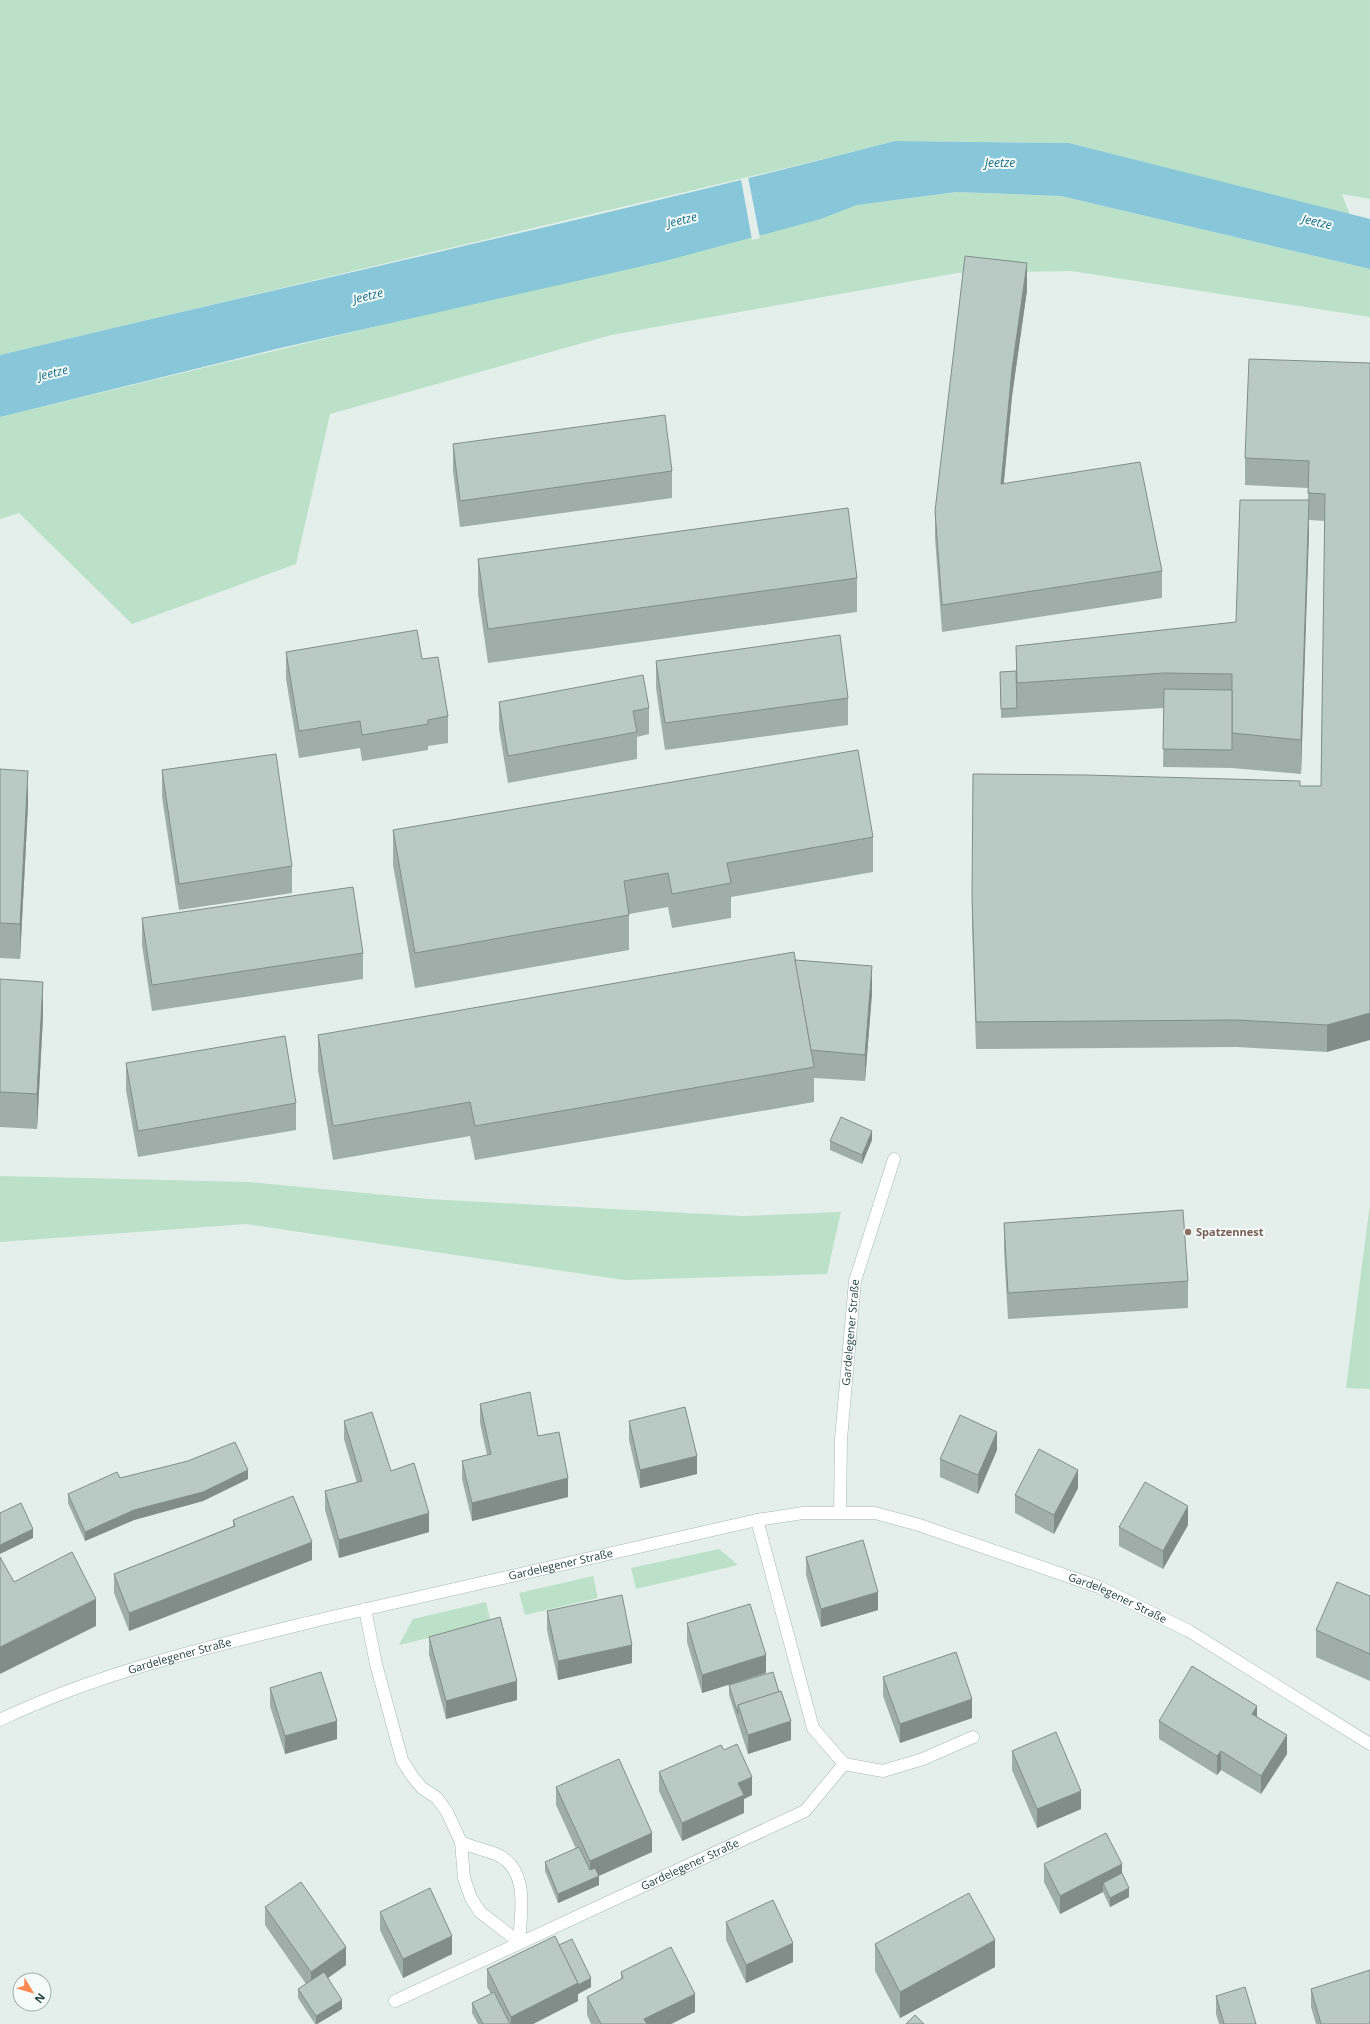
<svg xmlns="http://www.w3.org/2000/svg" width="1370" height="2024" font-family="'Open Sans',sans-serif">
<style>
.green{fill:#bbe2c8}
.water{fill:#87c7d9}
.pier{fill:#e4efeb}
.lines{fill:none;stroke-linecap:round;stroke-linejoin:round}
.street-casing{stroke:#a6b8b3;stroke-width:13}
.street{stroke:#fff;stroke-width:12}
.wall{fill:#9faea9}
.shaded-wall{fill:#828d89}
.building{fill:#b9cac4;stroke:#828d89}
.education-dot{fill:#8d6e63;stroke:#f5fbf8;stroke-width:1.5}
.labels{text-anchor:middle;stroke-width:4;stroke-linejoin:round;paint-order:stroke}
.education-label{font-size:11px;font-weight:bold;fill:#785e54;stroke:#f5fbf8;text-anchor:start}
.street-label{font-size:11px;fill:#21433c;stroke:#f5fbf8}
.water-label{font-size:12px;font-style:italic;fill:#146c86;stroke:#f5fbf8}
</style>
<rect width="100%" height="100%" fill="#e4efeb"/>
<g class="green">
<path d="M0,0H1370V199L1342,194L1350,215L1069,143L895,141L811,162L0,355Z"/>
<path d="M957,192L1061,196L1370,269V317L1071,271L957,273L611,335L330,414L296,564L132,624L19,513L0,519V417L821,219L857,205Z"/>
<path d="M0,1176L249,1182L428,1199L743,1216L841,1212L827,1274L624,1280L246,1224L0,1242Z"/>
<path d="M1370,1204V1389L1346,1388Z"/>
<path d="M719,1549L738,1565L636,1589L631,1568Z"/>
<path d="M593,1576L598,1598L525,1615L519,1593Z"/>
<path d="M486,1602L491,1623L399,1645L413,1619Z"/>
</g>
<path class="water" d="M895,141L1069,143L1370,219V269L1061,196L957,192L857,205L821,219L665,261L276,349L0,417V355C298,283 598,218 895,141Z"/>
<path class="pier" d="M748,177L760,238L752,240L741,179Z"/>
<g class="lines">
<defs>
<g id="street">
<path id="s1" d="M840,1512L841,1439L855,1281L894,1159"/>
<path d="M757,1520L813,1728L844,1764"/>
<path d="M365,1609L376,1664L402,1760L412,1776L422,1788L437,1798L447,1812L461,1842L464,1878L471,1898L480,1912L519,1942"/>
<path id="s2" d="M0,1720C102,1671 213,1646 323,1619C467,1585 612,1553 757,1520L803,1513H875L919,1525L1099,1587L1189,1631L1370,1744"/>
<path d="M461,1842C472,1847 484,1850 496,1854C530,1869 521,1912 519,1942"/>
<path id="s3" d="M395,2001L805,1811L844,1764L883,1771L923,1759L973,1737"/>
</g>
</defs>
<use href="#street" class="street-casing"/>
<use href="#street" class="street"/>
</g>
<g class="wall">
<path d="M1027,290L1012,396L1004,483L1162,571V598L942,632L935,538V511Z"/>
<path d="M1370,363L1327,1052L1237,1047L976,1049L972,924V897L1300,786H1321L1325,521L1309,520L1301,774L1232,768L1163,767L1164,708L1001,718L1000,672L1016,671V646L1236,622L1308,500V488L1245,485V458Z"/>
<path d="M453,444L672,471V498L460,527L453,471Z"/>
<path d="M478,559L857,578V612L488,663L478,594Z"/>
<path d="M286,652L422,659L448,716V743L428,746V750L362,761L360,748L299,758L286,679Z"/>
<path d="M656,661L848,698V725L665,750L656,688Z"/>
<path d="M499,702L649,708V734L637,737V759L508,783L499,729Z"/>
<path d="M0,769L28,805L20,959L0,958Z"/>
<path d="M162,770L292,866V893L179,910L162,797Z"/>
<path d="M393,830L873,837V872L731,897V918L672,928L668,907L629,914V950L415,988L393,865Z"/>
<path d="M142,918L363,953V979L152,1011L142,945Z"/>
<path d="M795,960L872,993L865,1081L814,1078V1102L475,1160L470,1136L333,1160L318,1070V1035Z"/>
<path d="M0,979L43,1016L37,1129L0,1127Z"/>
<path d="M126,1063L296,1103V1130L138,1157L126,1090Z"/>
<path d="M872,1140L862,1164L830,1150V1141Z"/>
<path d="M1004,1223L1188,1281V1308L1008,1319L1004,1250Z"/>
<path d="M480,1404L538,1436L568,1497L472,1521L462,1479V1461L487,1455L480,1423Z"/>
<path d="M344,1421L391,1471L429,1532L339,1558L325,1510V1491L357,1483L344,1439Z"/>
<path d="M629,1421L697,1474L640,1488L629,1440Z"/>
<path d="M997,1450L978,1494L940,1477V1459Z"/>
<path d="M120,1478L248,1479L203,1501L134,1520L85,1541L68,1503V1494Z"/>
<path d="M1078,1488L1054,1534L1015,1513V1495Z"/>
<path d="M233,1520L312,1560L129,1631L114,1593V1574L233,1526Z"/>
<path d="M1188,1525L1163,1569L1119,1546V1527Z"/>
<path d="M806,1557L878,1610L821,1627L806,1575Z"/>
<path d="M1370,1596V1681L1316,1657V1630Z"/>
<path d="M547,1611L632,1663L558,1680L547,1630Z"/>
<path d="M687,1623L766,1673L702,1693L687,1642Z"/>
<path d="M429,1637L517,1700L446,1719L429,1655Z"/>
<path d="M883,1677L972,1718L900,1743L883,1696Z"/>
<path d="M729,1685L779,1692L791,1740L748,1754L729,1695Z"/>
<path d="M270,1688L337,1739L285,1754L270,1706Z"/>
<path d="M1257,1716L1287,1754L1261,1794L1221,1770L1217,1775L1159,1739V1721Z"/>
<path d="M724,1750L752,1795L744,1799V1813L682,1841L659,1791V1772Z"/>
<path d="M1012,1751L1081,1809L1037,1828L1012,1770Z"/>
<path d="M556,1787L652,1852L599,1875V1885L558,1903L545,1871V1862L576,1849L556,1805Z"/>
<path d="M1044,1864L1122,1873L1129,1897L1110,1907L1103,1892L1060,1914L1044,1882Z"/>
<path d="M265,1907L346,1965L328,1978L342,2009L317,2024H315L298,1998V1989L306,1984L265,1925Z"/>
<path d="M380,1912L452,1954L403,1978L380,1930Z"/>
<path d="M726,1922L793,1962L746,1983L726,1940Z"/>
<path d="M875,1944L995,1967L900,2018L875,1971Z"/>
<path d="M559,1945L591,1987L578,1994V2001L533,2024H478L472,2013V2003L491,1994L487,1987V1969Z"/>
<path d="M621,1972L695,2012L671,2024H591L587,2015V1997L621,1979Z"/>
<path d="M1311,1989L1370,2024H1316L1311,2007Z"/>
<path d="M1216,1996L1256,2024H1219L1216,2014Z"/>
</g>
<g class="shaded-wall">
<path d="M1027,263V290L1012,396L1001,510V484L1012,369Z"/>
<path d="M1309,500V534L1301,774V740Z"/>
<path d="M28,771V805L20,959V924Z"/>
<path d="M872,966V993L865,1081V1055Z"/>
<path d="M43,982V1016L37,1129V1094Z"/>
<path d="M1370,1013V1040L1327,1052V1025Z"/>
<path d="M872,1131V1140L862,1164V1155Z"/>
<path d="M997,1432V1450L978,1494V1475Z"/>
<path d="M697,1456V1474L640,1488V1470Z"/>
<path d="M248,1470V1479L203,1501L134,1520L85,1541V1532L134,1510Z"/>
<path d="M1078,1470V1488L1054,1534V1515Z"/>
<path d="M568,1478V1497L472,1521V1503Z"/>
<path d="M1188,1506V1525L1163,1569V1551Z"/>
<path d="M429,1513V1532L339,1558V1540Z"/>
<path d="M33,1529V1538L0,1554V1545Z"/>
<path d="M312,1542V1560L129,1631V1613Z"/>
<path d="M878,1592V1610L821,1627V1609Z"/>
<path d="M96,1599V1626L0,1674V1647Z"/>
<path d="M632,1645V1663L558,1680V1661Z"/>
<path d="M766,1655V1673L702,1693V1675Z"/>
<path d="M517,1681V1700L446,1719V1701Z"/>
<path d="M972,1699V1718L900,1743V1724Z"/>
<path d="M1257,1706V1724L1252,1714Z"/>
<path d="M337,1721V1739L285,1754V1736Z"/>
<path d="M791,1721V1740L748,1754V1735Z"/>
<path d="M1287,1735V1754L1261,1794V1776Z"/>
<path d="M1221,1751V1770L1217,1775V1756Z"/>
<path d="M752,1777V1795L744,1799V1813L682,1841V1823L738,1783Z"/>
<path d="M1081,1791V1809L1037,1828V1809Z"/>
<path d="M652,1833V1852L590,1880V1861Z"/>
<path d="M1122,1864V1882L1103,1883V1892L1060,1914V1896Z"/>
<path d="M599,1876V1885L558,1903V1894Z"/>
<path d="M1129,1888V1897L1110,1907V1898Z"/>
<path d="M452,1936V1954L403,1978V1959Z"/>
<path d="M995,1940V1967L900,2018V1992Z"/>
<path d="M793,1943V1962L746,1983V1965Z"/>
<path d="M346,1947V1965L311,1990V1972Z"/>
<path d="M591,1978V1987L578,1994V2001L533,2024H511V2017L578,1983Z"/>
<path d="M695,1994V2012L671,2024H644V2019Z"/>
<path d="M342,2000V2009L317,2024H316V2016Z"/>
</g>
<g class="building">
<path d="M965,256L1027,263L1012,369L1001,484L1140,462L1162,571L942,605L935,511Z"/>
<path d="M1249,359L1370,363V1013L1327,1025L1237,1020L976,1022L972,897L973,774L1086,775L1300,781V786H1321L1325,494L1308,493L1309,461L1245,458Z"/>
<path d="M665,415L672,471L460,501L453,444Z"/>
<path d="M1240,500H1309L1301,740L1232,733V674L1164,673L1017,683L1016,646L1236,622Z"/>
<path d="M848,508L857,578L488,629L478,559Z"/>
<path d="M417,630L422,659L438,657L448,716L428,720V724L362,735L360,721L299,731L286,652Z"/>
<path d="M840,635L848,698L665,723L656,661Z"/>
<path d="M1016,671L1017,708L1001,709L1000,672Z"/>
<path d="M643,675L649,708L633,711L637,732L508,756L499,702Z"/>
<path d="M1164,689L1232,690V750L1163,749Z"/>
<path d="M858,750L873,837L727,863L731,883L672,894L668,873L624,881L629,915L415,953L393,830Z"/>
<path d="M276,754L292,866L179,884L162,770Z"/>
<path d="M0,769L28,771L20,924L0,923Z"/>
<path d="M353,887L363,953L152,985L142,918Z"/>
<path d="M794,952L814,1067L475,1126L470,1102L333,1126L318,1035Z"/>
<path d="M795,960L872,966L865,1055L811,1050Z"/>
<path d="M0,979L43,982L37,1094L0,1092Z"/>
<path d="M285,1036L296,1103L138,1131L126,1063Z"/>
<path d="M841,1117L872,1131L862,1155L830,1141Z"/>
<path d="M1183,1210L1188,1281L1008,1293L1004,1223Z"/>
<path d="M530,1392L538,1436L559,1432L568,1478L472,1503L462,1461L491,1454L480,1404Z"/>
<path d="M685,1407L697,1456L640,1470L629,1421Z"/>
<path d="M372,1412L391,1471L414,1463L429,1513L339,1540L325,1491L362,1481L344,1421Z"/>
<path d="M960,1415L997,1432L978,1475L940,1459Z"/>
<path d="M235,1442L248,1470L203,1492L134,1510L85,1532L68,1494L117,1472L120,1478L188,1461Z"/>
<path d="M1039,1449L1078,1470L1054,1515L1015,1495Z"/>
<path d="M1145,1482L1188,1506L1163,1551L1119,1527Z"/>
<path d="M293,1496L312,1542L129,1613L114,1574L235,1526L233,1520Z"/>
<path d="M21,1503L33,1529L0,1545V1513Z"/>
<path d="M863,1540L878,1592L821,1609L806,1557Z"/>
<path d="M72,1552L96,1599L0,1647V1557L14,1582Z"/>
<path d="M1337,1582L1370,1596V1654L1316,1630Z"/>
<path d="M622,1595L632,1645L558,1661L547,1611Z"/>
<path d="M750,1604L766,1655L702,1675L687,1623Z"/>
<path d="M500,1617L517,1681L446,1701L429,1637Z"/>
<path d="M956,1652L972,1699L900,1724L883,1677Z"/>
<path d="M1192,1666L1257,1706L1252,1714L1287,1735L1261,1776L1221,1751L1217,1756L1159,1721Z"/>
<path d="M321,1672L337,1721L285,1736L270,1688Z"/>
<path d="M773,1672L779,1692L738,1705V1714L729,1685Z"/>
<path d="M781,1691L791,1721L748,1735L738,1705Z"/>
<path d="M1056,1732L1081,1791L1037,1809L1012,1751Z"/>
<path d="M737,1744L752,1777L738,1783L744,1795L682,1823L659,1772L721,1745L724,1750Z"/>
<path d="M619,1759L652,1833L590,1861L556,1787Z"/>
<path d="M1106,1833L1122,1864L1060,1896L1044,1864Z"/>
<path d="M579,1847L590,1870L595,1868L599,1876L558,1894L545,1862Z"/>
<path d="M1122,1873L1129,1888L1110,1898L1103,1883Z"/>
<path d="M301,1882L346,1947L311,1972L265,1907Z"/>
<path d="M430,1888L452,1936L403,1959L380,1912Z"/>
<path d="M969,1893L995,1940L900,1992L875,1944Z"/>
<path d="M773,1900L793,1943L746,1965L726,1922Z"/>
<path d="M555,1936L578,1983L511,2017L487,1969Z"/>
<path d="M572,1939L591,1978L578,1985V1983L559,1945Z"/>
<path d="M671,1947L695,1994L644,2019L647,2024H601L587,1997L623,1978L621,1972Z"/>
<path d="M1370,1970V2024H1321L1311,1989Z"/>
<path d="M324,1972L342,2000L316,2016L298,1989Z"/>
<path d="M1245,1987L1256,2024H1224L1216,1996Z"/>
<path d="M494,1992L510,2024H483L472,2003Z"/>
<path d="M915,2015L924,2024H906Z"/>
</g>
<circle class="education-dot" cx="1188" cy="1232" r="4"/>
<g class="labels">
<g class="education-label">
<text x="1196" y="1236">Spatzennest</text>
</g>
<g class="street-label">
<text dy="4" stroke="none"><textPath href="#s1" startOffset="180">Gardelegener Straße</textPath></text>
<text dy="4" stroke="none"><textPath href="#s2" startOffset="583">Gardelegener Straße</textPath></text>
<text dy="4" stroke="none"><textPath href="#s2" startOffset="1160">Gardelegener Straße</textPath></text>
<text dy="4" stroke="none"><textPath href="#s2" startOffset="191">Gardelegener Straße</textPath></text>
<text dy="4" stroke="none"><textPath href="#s3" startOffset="325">Gardelegener Straße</textPath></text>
</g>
<g class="water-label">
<text x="1000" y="167">Jeetze</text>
<text transform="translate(682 220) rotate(-14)" y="4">Jeetze</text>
<text transform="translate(1317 222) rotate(13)" y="4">Jeetze</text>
<text transform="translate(368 296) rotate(-14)" y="4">Jeetze</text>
<text transform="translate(53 373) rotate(-14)" y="4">Jeetze</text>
</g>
</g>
<g transform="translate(32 1992) rotate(128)"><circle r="19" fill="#f5fbf8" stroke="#a0b1ad"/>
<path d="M0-3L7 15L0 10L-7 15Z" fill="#ff8852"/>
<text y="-6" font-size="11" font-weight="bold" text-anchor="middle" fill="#21433c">N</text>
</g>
</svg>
